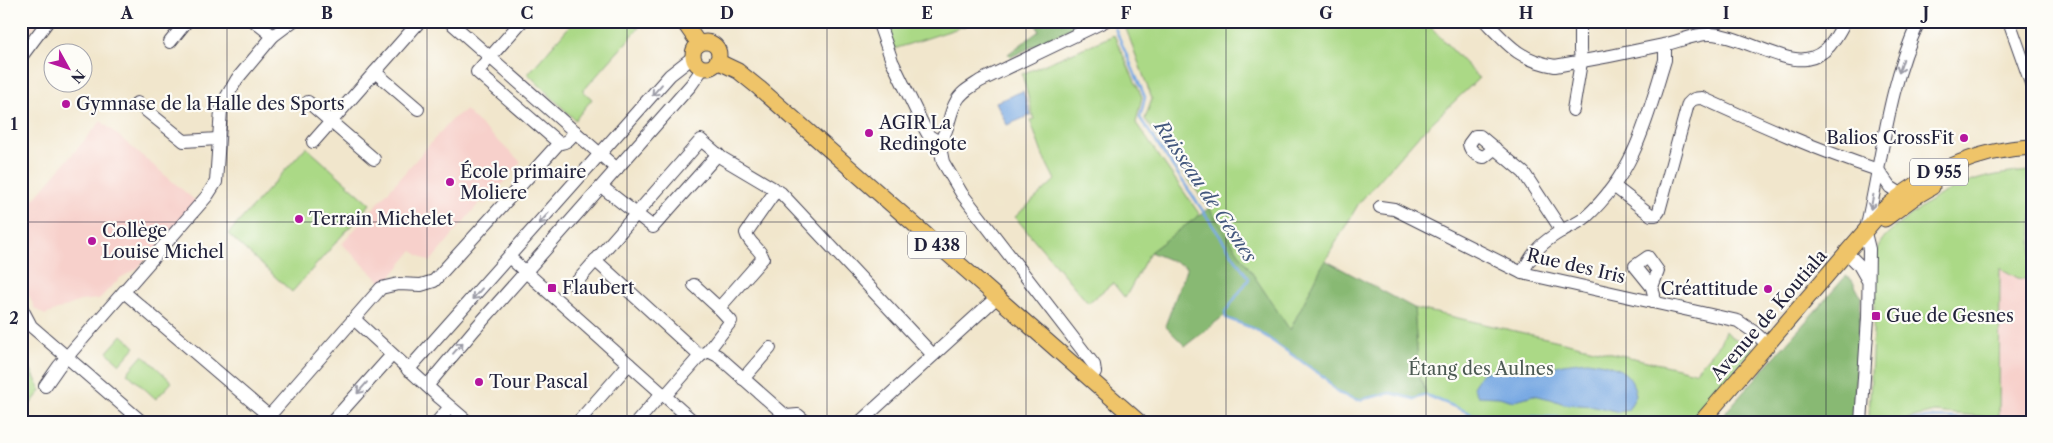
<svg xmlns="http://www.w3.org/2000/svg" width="2053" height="443" font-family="'Libre Caslon Text',serif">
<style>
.built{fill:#f7d0cb}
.green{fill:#abd986;stroke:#667e60}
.forest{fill:#88b973;stroke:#556e57}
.water{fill:#78a9e3;stroke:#4d668f}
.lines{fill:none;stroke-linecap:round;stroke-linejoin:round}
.stream{stroke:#78a9e3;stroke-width:2.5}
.minor-casing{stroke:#413f51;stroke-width:14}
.major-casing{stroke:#413f51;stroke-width:17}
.minor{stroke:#fff;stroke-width:12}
.major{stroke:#efc469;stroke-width:15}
.oneway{stroke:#9c9ca7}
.grid{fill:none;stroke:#22223b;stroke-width:1;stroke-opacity:0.55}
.poi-dot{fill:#b5179e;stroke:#fdfcf7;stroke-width:2}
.labels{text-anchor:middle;stroke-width:4.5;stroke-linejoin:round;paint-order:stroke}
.shield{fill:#fdfcf7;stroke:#646373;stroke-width:1}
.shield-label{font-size:16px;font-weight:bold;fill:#22223b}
.poi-label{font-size:18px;fill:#22223b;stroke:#fdfcf7;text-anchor:start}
.street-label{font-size:18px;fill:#22223b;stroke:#fdfcf7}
.park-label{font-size:18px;fill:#4b5952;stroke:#fdfcf7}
.water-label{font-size:19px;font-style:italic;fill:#44587e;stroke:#fdfcf7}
.neatline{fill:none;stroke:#22223b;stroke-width:2}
.grid-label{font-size:16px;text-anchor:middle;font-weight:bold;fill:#22223b}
</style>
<rect width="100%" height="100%" fill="#fdfcf7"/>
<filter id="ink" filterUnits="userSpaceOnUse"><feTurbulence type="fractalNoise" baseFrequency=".02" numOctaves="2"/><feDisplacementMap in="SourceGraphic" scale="10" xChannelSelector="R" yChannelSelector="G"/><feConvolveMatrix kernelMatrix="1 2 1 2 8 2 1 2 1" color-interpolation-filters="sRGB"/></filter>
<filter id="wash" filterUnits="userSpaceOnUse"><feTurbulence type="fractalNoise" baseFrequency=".0096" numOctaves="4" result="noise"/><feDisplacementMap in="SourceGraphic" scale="20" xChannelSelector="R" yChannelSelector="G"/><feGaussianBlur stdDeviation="1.12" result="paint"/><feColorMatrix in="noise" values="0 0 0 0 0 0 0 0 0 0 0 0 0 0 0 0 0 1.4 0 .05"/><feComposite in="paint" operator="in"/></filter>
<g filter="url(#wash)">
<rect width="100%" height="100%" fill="#f1e6cc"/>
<g class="built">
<path d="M21,21H36V24L21,42Z"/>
<path d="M465,110L521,162L485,204L480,202L430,262L412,251L384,285L342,244L451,120Z"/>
<path d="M101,121L198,203L137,269L120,278L99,299L80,301L45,315L35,309L21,278V214Z"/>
<path d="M2000,268L2018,278L2032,280V422H1999Z"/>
</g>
<g class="green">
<path d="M574,21H631L639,28L583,91L592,99L575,120L528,74Z"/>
<path d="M884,21H977V22L894,49Z"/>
<path d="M1136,21H1425L1479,78L1420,134L1359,203L1325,261L1290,331L1209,208L1145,119L1152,99L1125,26Z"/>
<path d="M1114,35L1142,97L1136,123L1200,215L1150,252L1125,298L1113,283L1088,303L1015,217L1055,180L1043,156L1030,120L1034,119L1022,74Z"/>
<path d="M306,147L370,204L292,292L228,234Z"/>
<path d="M2032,171V280L2018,278L2000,268L1999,418L1934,412L1894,422H1872L1869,418L1877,249C1883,235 1894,228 1906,219C1946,186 1980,174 2032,171Z"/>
<path d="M1414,308L1695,372L1720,343L1725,331L1730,336L1754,348L1692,422L1472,414L1426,395L1423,383L1419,378Z"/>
<path d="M122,335L135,347L120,364L107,352Z"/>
<path d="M21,348L41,391L28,407L21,402Z"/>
<path d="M143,355L172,382L156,399L127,373Z"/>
</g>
<g class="forest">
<path d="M1035,21H1084V22L1011,57L1008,54L1039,31Z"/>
<path d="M1209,208L1290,330L1325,260L1414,308L1419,378L1423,383L1426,395L1414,399L1392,393L1358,400L1338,393L1324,377L1255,329L1226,318L1225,315L1185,346L1165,326L1187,267L1150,252Z"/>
<path d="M1846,276L1852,280L1861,297L1853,422H1717Z"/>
</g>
<g class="water">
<path d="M1023,91L1031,115L1007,125L996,102Z"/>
<path d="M1587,361C1612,365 1632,368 1636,396L1628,410L1619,412L1594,406L1564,404L1551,399L1533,395L1513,401L1499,397L1478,396L1473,387L1482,373L1504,367H1514L1539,371L1563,364Z"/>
</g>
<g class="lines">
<g class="stream">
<path d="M1115,28L1145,97L1140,118L1249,279L1225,312L1226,318L1255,329L1324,377L1338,393L1358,400L1391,393L1414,399L1426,395L1472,414L1666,422"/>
<path d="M1904,422C1931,415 1955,417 1982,422"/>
</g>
</g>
</g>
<g filter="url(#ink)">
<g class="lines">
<defs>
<g id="minor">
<path d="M254,21L273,36"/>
<path d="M449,21L617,169"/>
<path d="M522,21L477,72L559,143C568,143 571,137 575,131"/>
<path d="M878,21L892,61L924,127L929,136L939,142L943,162L962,194L1094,365L1095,372L1090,379"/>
<path d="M1485,21C1509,46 1520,60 1555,66C1591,60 1627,53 1663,45C1679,42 1695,33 1711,34C1738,35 1783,63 1806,59C1827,56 1836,38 1845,21"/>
<path d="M2009,21L2032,86"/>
<path d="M170,42L187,21"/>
<path d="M21,57L48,21"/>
<path d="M375,72L418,109"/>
<path d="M308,102L374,159"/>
<path d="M137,103L184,141L218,139"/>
<path d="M1573,110L1581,62L1580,50V21"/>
<path d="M313,142L420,21"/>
<path d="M939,142C950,129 948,116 956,102C961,92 971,87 980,81L1105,21"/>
<path d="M1495,148L1484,157C1477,156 1470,151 1469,144L1475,136H1480L1524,173L1562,231"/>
<path d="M1878,170L1890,187L1901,194"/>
<path d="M602,187L653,227L718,154"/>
<path d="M1615,187L1651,215H1656L1659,211L1688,104C1692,99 1695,98 1702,98C1759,124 1817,150 1878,170"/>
<path d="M1380,207L1394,209L1522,273L1738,321L1754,332L1768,345"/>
<path d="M1847,253L1859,265L1867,279"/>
<path d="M509,257L694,422"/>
<path d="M595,260L700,356"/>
<path d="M1522,273C1535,250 1539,244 1563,230C1570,226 1579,223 1586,217C1635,172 1646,121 1665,60V45"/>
<path d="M574,285L701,140L722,158L781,193L933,355"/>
<path d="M694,285L719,308"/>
<path d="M1652,287L1635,266L1648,257L1658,271L1652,287L1654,295L1652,302"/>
<path d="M124,292L269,416"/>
<path d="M21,307L31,326L142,422"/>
<path d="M354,319L440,398L468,422"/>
<path d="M708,351L731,321L719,308L763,258C760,248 749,244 746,233L772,196L778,191"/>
<path d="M408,370L670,75L693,57"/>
<path d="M743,379L770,348"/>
<path d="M45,386L59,366L207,196L216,182L221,110L227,96L237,79L273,36L293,21"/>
<path d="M427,386L475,329L691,85L703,68"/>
<path d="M665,396L700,356L708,351L718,356L786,416L798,415L806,422"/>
<path d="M264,422L381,288L398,284L421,285L434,281L559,143"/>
<path d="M332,422L392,355"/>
<path d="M437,422L450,407"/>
<path d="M578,422L629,364"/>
<path d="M637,422L662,393"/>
<path d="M860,422L996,298"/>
<path d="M1861,422L1868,318L1869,249L1865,233C1883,159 1886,92 1919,21"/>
</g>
<g id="major">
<path d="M683,21L699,44"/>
<circle cx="706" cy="55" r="13"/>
<path d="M717,61L738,71L759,88L1139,422"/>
<path d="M1885,219L1915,197L1932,187"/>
<path d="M1701,422L1883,210C1922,174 1978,149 2032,147"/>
</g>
</defs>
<use href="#minor" class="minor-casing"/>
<use href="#major" class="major-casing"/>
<use href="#minor" class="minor"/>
<use href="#major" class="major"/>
</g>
<defs><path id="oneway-shaft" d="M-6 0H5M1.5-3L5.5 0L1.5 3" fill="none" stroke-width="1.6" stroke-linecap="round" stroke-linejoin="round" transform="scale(1.25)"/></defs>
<g class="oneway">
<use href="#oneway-shaft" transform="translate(1901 66) rotate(108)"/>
<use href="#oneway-shaft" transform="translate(657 90) rotate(131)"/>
<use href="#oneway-shaft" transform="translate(1872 202) rotate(101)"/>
<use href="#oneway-shaft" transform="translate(544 218) rotate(131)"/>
<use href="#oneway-shaft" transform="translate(477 294) rotate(132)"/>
<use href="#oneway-shaft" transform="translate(458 348) rotate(-49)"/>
<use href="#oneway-shaft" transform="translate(362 388) rotate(131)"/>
</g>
</g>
<path class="grid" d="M227,21V422M427,21V422M627,21V422M827,21V422M1026,21V422M1226,21V422M1426,21V422M1626,21V422M1826,21V422M21,222H2032"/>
<g class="poi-dot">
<circle cx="66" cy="104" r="5"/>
<circle cx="869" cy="133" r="5"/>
<circle cx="1964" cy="138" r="5"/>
<circle cx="450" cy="182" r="5"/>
<circle cx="299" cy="219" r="5"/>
<circle cx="92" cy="241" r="5"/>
<rect x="547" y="283" width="10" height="10" rx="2.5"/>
<circle cx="1768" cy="289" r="5"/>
<rect x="1871" y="311" width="10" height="10" rx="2.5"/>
<circle cx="479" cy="382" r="5"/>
</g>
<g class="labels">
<g class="shield">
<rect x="1910" y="158.5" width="58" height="27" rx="4"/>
<rect x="908" y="231.5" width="58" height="27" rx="4"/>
</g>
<g class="shield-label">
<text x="1939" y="178">D 955</text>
<text x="937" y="251">D 438</text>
</g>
<g class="poi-label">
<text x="76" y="110">Gymnase de la Halle des Sports</text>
<text x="879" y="129">AGIR La<tspan x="879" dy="21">Redingote</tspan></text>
<text x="1954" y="144" text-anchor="end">Balios CrossFit</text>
<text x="460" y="178">École primaire<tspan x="460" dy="21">Moliere</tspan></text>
<text x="309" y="225">Terrain Michelet</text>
<text x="102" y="237">Collège<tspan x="102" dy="21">Louise Michel</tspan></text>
<text x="562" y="294">Flaubert</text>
<text x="1758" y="295" text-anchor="end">Créattitude</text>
<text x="1886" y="322">Gue de Gesnes</text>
<text x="489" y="388">Tour Pascal</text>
</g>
<g class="street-label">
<text transform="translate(1576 266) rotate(13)" y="6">Rue des Iris</text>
<text transform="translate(1769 315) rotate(-49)" y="6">Avenue de Koutiala</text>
</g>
<g class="park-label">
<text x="1481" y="375">Étang des Aulnes</text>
</g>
<g class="water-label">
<text transform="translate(1206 191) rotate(56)" y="7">Ruisseau de Gesnes</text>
</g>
</g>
<rect width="2053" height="443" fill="none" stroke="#fdfcf7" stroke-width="55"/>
<g transform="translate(68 68) rotate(130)"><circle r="24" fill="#fdfcf7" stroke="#a5a5ac"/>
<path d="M0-4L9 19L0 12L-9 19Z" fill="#b5179e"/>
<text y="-8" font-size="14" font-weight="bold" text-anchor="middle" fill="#22223b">N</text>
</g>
<rect x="28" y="28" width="1998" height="388" class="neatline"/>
<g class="grid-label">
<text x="127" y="19">A</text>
<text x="327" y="19">B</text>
<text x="527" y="19">C</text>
<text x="727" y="19">D</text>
<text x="927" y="19">E</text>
<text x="1126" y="19">F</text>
<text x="1326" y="19">G</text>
<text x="1526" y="19">H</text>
<text x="1726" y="19">I</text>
<text x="1926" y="19">J</text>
<text x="14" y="130">1</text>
<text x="14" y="324">2</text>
</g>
</svg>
